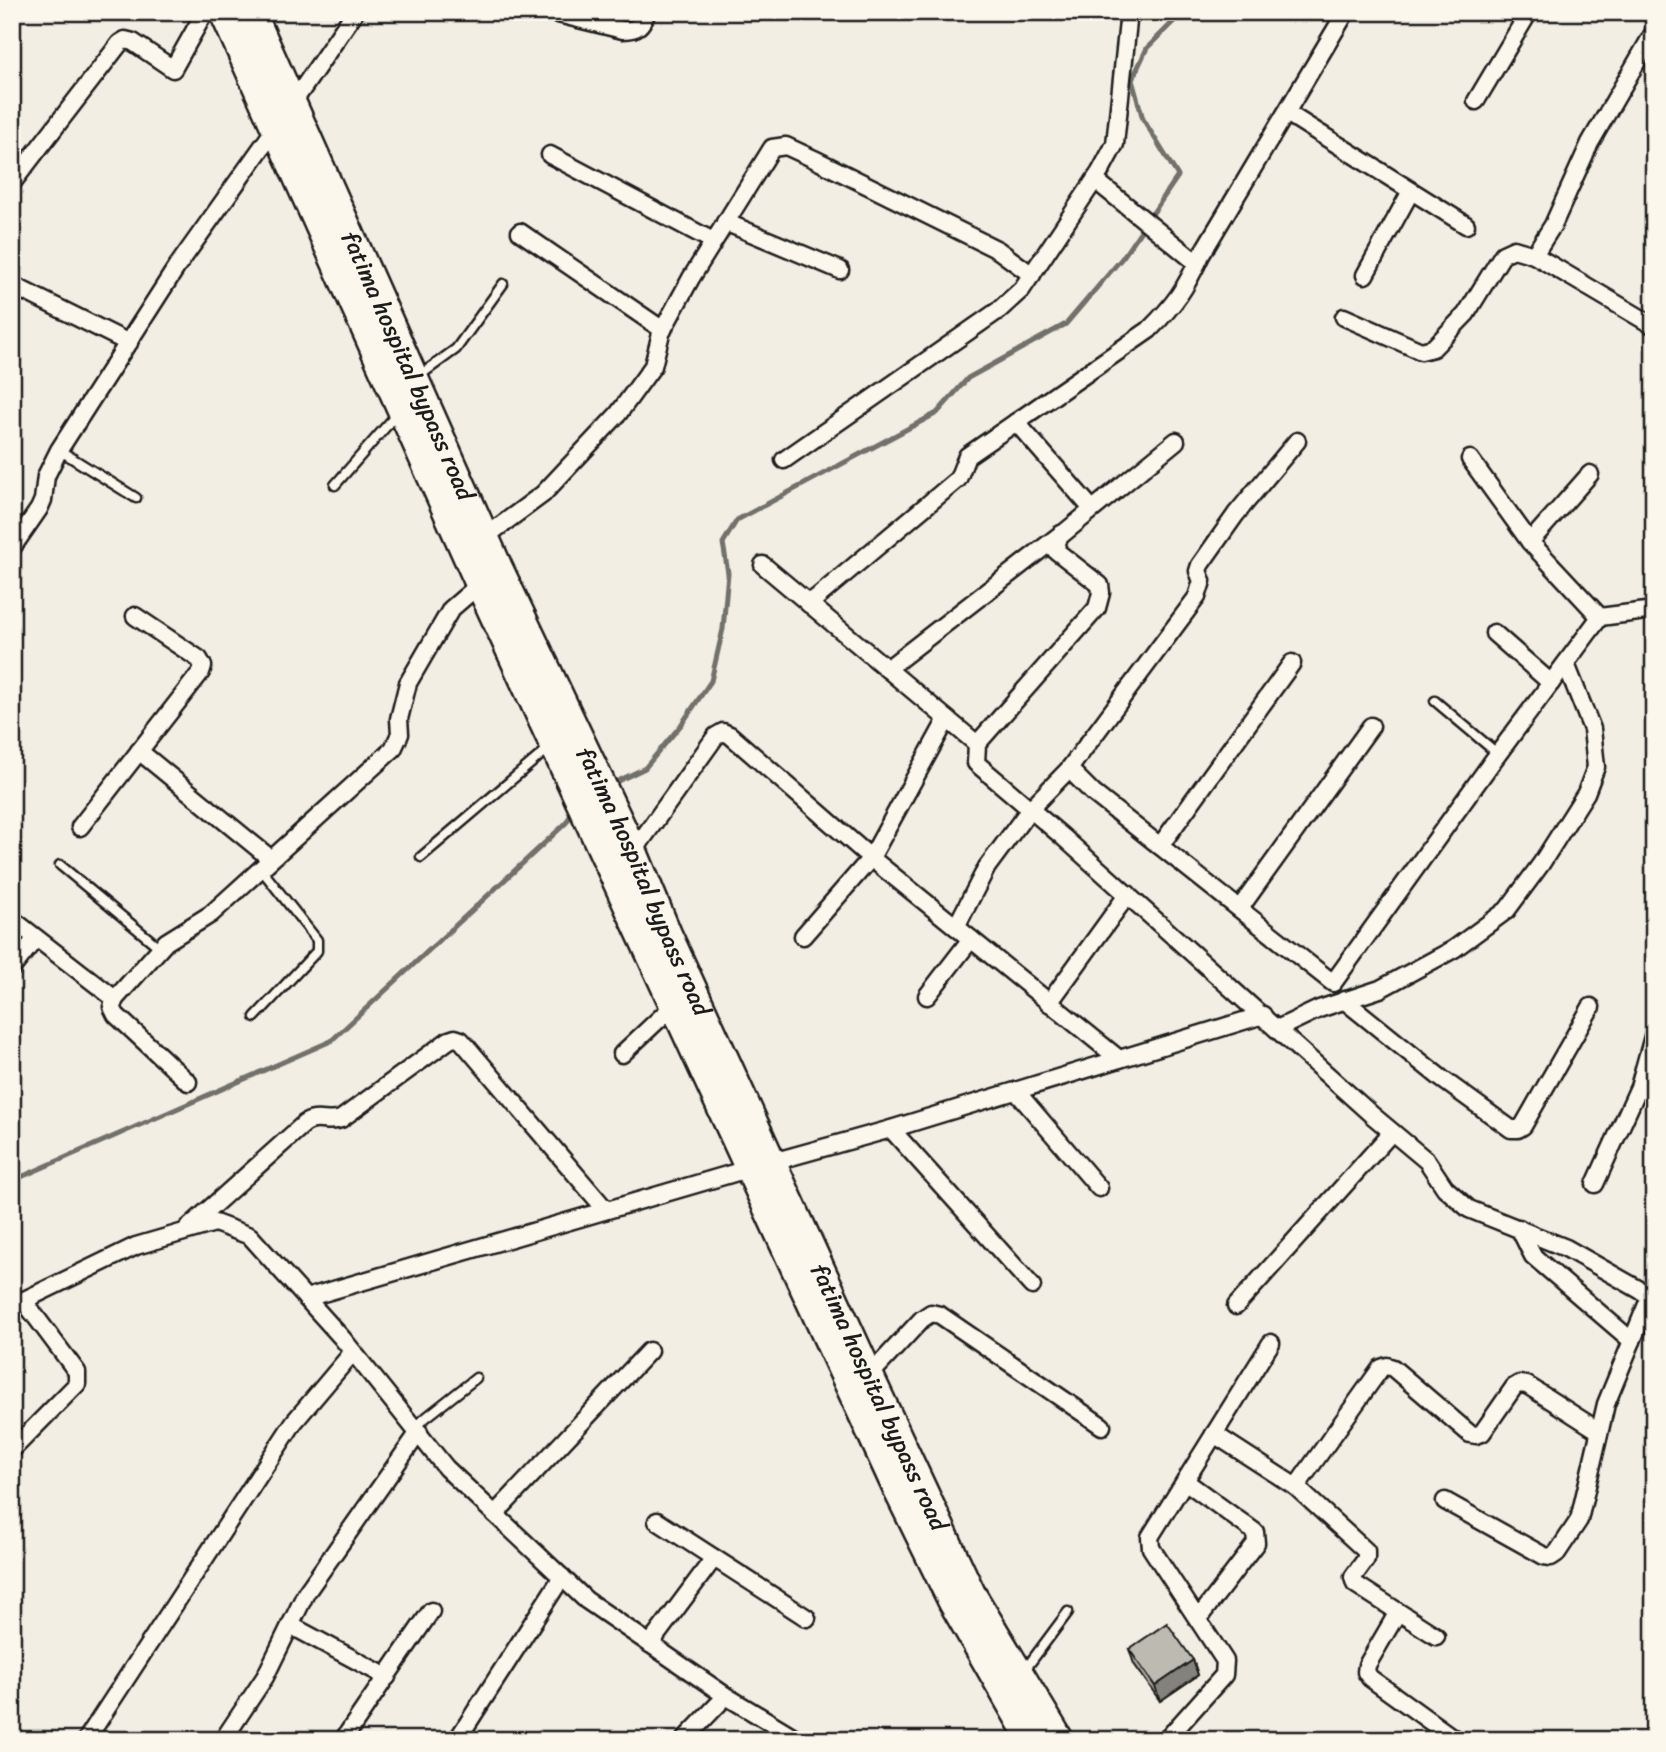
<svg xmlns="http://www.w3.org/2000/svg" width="1666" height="1752" font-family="Sriracha,sans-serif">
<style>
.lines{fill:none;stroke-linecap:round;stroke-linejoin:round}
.stream{stroke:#716f6b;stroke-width:5}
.lane-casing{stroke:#1c1c1c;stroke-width:13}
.street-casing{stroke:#1c1c1c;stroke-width:21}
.highway-casing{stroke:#1c1c1c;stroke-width:33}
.lane{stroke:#fbf7ec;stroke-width:8}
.street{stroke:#fbf7ec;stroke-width:16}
.highway{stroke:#fbf7ec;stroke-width:28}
.wall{fill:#a3a098;stroke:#1c1c1c;stroke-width:2}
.shaded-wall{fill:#84827c;stroke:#1c1c1c;stroke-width:2}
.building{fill:#bdbab1;stroke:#1c1c1c;stroke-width:2}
.labels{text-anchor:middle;stroke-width:7;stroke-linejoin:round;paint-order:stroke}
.street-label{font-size:24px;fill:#1c1c1c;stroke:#fbf7ec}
</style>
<rect width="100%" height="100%" fill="#f2eee4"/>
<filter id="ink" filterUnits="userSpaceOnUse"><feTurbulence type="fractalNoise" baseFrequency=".0143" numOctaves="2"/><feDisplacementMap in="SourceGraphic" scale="14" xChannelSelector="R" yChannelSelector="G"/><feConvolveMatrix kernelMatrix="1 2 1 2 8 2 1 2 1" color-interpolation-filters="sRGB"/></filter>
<g filter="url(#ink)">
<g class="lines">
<g class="stream">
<path d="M616,782L645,768L681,725L711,681L723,629L728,573L723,543L737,520L937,413L968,378L1066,324L1123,257L1178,176L1143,119L1132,80L1147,48L1183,12"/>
<path d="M12,1181L331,1041L566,823L574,809"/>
</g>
<defs>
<g id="lane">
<path d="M419,376L456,349L503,284"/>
<path d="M59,450L136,498"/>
<path d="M335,485L397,414"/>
<path d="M1435,701L1498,754"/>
<path d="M421,857L549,748"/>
<path d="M60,865L160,948"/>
<path d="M255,1017L317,951V940L261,869"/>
<path d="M414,1427L476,1378"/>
<path d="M1024,1671L1068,1612"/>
</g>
<g id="street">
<path d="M550,12L623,30C638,30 642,25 647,12"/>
<path d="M1654,32L1590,143L1553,225L1534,255L1654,326"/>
<path d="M1476,101L1529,12"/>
<path d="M290,107L355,12"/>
<path d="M1287,113L1466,225"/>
<path d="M550,155L713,241"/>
<path d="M1095,180L1197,263"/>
<path d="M12,183L120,43L125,40L133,42L173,69L205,12"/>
<path d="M725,222L840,270"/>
<path d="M520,232L663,330"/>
<path d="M1365,275L1411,191"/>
<path d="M12,285L129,343"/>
<path d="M1344,317L1421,351L1433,348L1466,314L1503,254L1514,249L1534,255"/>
<path d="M1016,422L1092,509"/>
<path d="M1176,441L1059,537L1055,550L1100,585L1101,593L1097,608L977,744L976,763L1063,837L1372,1115L1427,1161L1445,1188L1469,1209L1566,1248L1654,1298"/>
<path d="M1297,441L1236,514L1200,565L1198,571L1202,581L1197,597L1069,769L1093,793L1333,983L1492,762L1600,617L1654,610"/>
<path d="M1470,459L1530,542L1600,617"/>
<path d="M784,460L999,310L1022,289L1100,172L1115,144L1129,12"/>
<path d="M481,540L543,494L618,414L653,366L661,333L691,278L772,148L786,146L814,159L998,250L1032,275"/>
<path d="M1530,542L1590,474"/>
<path d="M12,548L39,509L43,500L46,476L59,450L176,268L277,126"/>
<path d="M763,565L977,744"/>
<path d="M809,604L958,479L967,456L1149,330C1176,303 1185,289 1201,255L1346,12"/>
<path d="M1494,633L1551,683"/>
<path d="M887,669L1061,534"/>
<path d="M947,719L871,858L1119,1059"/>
<path d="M139,751L271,859"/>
<path d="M80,827L201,672L203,666L199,659L135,616"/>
<path d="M1160,846L1292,663"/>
<path d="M633,852L716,736L723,732L730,735L871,858L803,936"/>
<path d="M1240,908L1371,726"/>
<path d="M12,919L115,999"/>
<path d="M956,927L987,867L1030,809L1069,769"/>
<path d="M12,968L36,938"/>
<path d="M927,996L971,939"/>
<path d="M1344,1000L1442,1079L1511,1129H1518L1523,1126L1591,1007"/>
<path d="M1049,1003L1128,894"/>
<path d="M1277,1029L1319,1009L1380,989L1454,949L1507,910L1541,864L1586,793L1596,767L1592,729L1566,664"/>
<path d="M622,1054L673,1006"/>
<path d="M188,1082L116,1015L112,1007L115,999L166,942L211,914L393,749L400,734L399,719L408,683L451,609L480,584"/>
<path d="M1016,1091L1099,1188"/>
<path d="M891,1129L1032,1286"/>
<path d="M1595,1184L1639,1087L1654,1033"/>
<path d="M1519,1228L1533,1256L1632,1341"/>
<path d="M187,1229L304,1124C316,1115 328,1124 341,1119L449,1040L455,1038L461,1040L606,1210"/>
<path d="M306,1298L751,1168L891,1129L1263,1015"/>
<path d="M12,1306L136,1246L215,1223L250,1236L342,1338L446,1468L586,1600L726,1696L799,1740"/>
<path d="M1236,1306L1392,1132"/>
<path d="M869,1376L922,1319L931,1313L940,1315L1102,1426"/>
<path d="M1214,1434L1296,1487L1366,1551V1559L1353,1577L1355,1584L1436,1636"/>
<path d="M12,1450L77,1384V1372L24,1301"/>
<path d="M1185,1481L1255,1532L1256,1543L1198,1619"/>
<path d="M1296,1487L1381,1368L1387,1366L1393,1368L1470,1434L1476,1435L1482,1433L1514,1387L1519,1384L1527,1385L1599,1431"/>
<path d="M1445,1501L1544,1556L1551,1557L1557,1553L1579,1520L1606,1404L1650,1297"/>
<path d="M495,1514L649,1351"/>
<path d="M657,1521L807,1618"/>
<path d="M1398,1612L1367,1665L1366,1672L1370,1678L1456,1740"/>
<path d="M290,1625L387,1677"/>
<path d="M650,1644L714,1558"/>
<path d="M86,1740L294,1422L353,1352"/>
<path d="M223,1740L265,1677L306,1593L419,1432"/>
<path d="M343,1740L431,1611"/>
<path d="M457,1740L562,1577"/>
<path d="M684,1740L726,1696"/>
<path d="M1166,1740L1224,1675L1225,1661L1151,1548L1150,1537L1271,1343"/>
</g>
<g id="highway">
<path d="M224,12L480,584L897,1488L953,1602L1032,1740"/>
<path id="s1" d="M251,12L498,568L633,852L667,934L869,1376L971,1594L1059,1740"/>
</g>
</defs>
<use href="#lane" class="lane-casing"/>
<use href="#street" class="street-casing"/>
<use href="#highway" class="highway-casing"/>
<use href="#lane" class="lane"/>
<use href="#street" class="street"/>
<use href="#highway" class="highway"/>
</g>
<path class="wall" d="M1129,1649L1193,1660L1198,1675L1160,1701L1134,1664Z"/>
<path class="shaded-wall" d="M1193,1660L1198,1675L1160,1701L1155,1686Z"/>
<path class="building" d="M1167,1623L1193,1660L1155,1686L1129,1649Z"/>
</g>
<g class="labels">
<g class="street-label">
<text dy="8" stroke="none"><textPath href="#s1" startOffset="387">fatima hospital bypass road</textPath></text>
<text dy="8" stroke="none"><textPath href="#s1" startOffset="954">fatima hospital bypass road</textPath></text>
<text dy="8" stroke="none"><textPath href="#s1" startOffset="1521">fatima hospital bypass road</textPath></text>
</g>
</g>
<rect width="1666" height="1752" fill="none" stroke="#fbf7ec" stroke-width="42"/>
<rect x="21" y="21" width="1624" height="1710" fill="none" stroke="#1c1c1c" stroke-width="2.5" filter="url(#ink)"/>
</svg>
